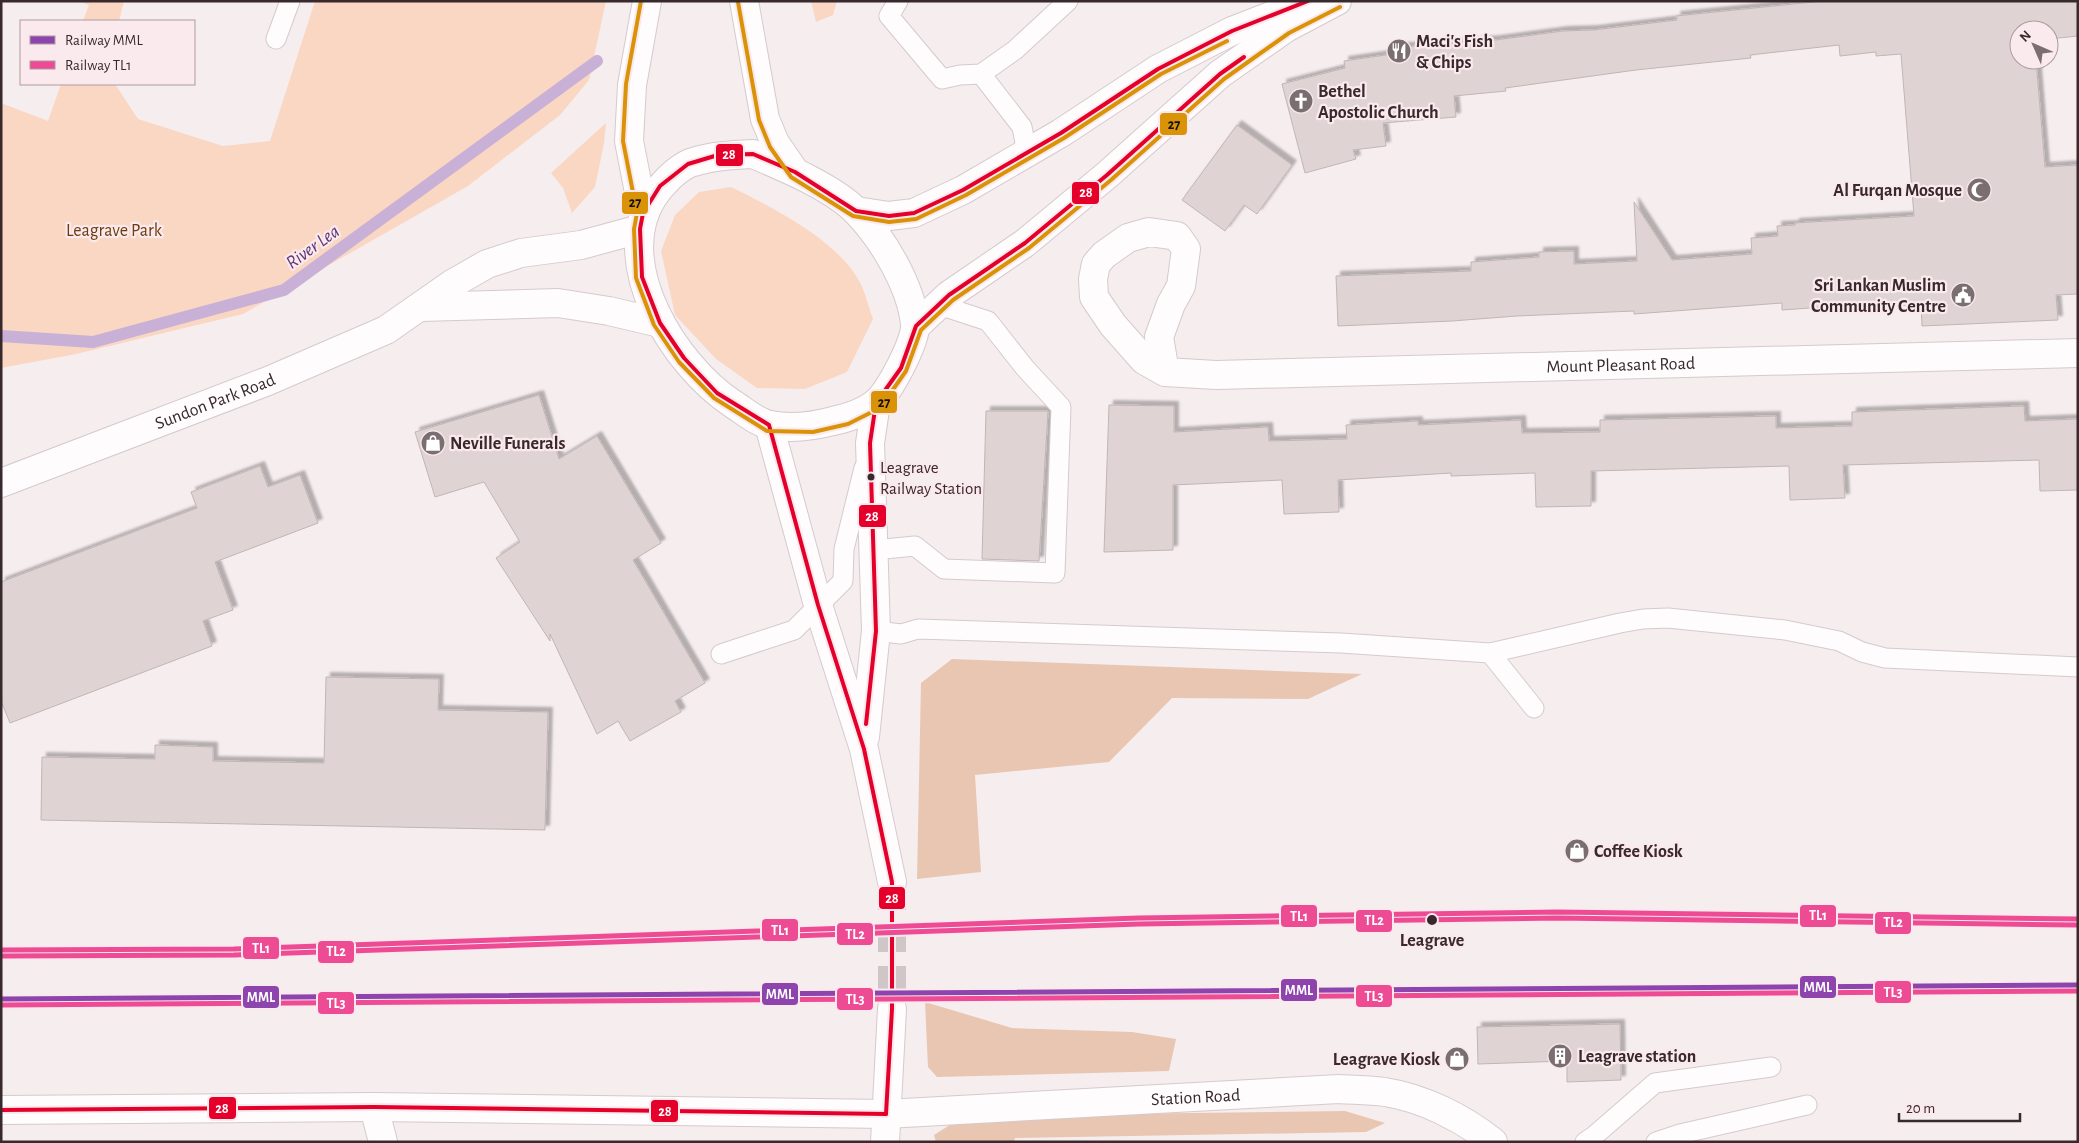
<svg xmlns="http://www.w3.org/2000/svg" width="2079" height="1143" font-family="'Alegreya Sans',sans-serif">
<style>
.green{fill:#fad7c2}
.forest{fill:#e8c6b1}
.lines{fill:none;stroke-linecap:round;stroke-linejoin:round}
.stream{stroke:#c8b0d6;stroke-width:12}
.building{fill:#dfd4d3;stroke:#c1b5b5;filter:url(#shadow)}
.secondary-tunnel{stroke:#d0c6c8;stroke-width:28;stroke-dasharray:28 14;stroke-linecap:butt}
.lane-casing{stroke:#d5cacd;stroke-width:21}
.street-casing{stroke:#d5cacd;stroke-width:30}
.secondary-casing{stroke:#d5cacd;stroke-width:30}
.lane{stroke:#fefcfd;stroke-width:19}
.street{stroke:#fefcfd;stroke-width:28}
.secondary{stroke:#fefcfd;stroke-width:28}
.bus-1-casing{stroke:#fae9ed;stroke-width:8}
.bus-2-casing{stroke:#fae9ed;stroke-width:8}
.bus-1{stroke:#e4002b;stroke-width:4}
.bus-2{stroke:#da9307;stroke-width:4}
.rail-1-casing{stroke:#fae9ed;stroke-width:9}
.rail-2-casing{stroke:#fae9ed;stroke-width:9}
.rail-3-casing{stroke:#fae9ed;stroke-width:9}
.rail-4-casing{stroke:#fae9ed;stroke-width:9}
.rail-1{stroke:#8e44ad;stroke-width:5}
.rail-2{stroke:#ee4b95;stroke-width:5}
.rail-3{stroke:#ee4b95;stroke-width:5}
.rail-4{stroke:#ee4b95;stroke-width:5}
.bus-dot{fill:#38292c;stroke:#fae9ed;stroke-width:2}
.labels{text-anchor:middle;stroke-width:4.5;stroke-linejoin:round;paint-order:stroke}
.bus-label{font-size:17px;fill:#38292c;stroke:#fae9ed;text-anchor:start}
.poi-label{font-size:18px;font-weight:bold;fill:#38292c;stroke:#fae9ed;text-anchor:start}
.park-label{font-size:18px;fill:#6f3b0c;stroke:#fae9ed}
.street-label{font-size:18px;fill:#38292c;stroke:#fae9ed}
.stop-label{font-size:18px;font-weight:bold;fill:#38292c;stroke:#fae9ed}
.water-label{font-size:19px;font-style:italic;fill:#5c3477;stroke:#fae9ed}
.line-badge{stroke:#fae9ed;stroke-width:2}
.badge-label{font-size:14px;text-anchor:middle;font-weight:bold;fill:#fff}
.pale-badge-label{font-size:14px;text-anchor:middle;font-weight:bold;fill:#111}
</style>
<defs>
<filter id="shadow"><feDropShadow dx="4.5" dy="-4.5" stdDeviation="1" flood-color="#0004"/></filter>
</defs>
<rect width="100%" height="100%" fill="#f6edef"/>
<g class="green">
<path d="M78,1H124L119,21H83L89,5Z"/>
<path d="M315,1H606L589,80L560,115L468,186L243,314L76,354L1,368V103L48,121L61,84H115L138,119L223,146L270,141Z"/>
<path d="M811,1H837L833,15L816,22Z"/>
<path d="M606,123L604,143L595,187L572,213L563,188L551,173Z"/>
<path d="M731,187C772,207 835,239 858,279C865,290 868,306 873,319L847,372L805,389L757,388L716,359L675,315L661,251L675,215L699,192Z"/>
</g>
<g class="forest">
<path d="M952,659L1362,674L1308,699L1172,698L1109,762L975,775L981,872L917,879L921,683Z"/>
<path d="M925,1002L1012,1028L1132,1032L1176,1039L1169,1071L937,1077L928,1067Z"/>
<path d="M1345,1111L1385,1123L1366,1132L1015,1138L1014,1142H936L934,1135L964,1116Z"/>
</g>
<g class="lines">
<path class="stream" d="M1,336L93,342L284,290L597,61"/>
</g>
<g class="building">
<path d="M1823,1H2078V36L2049,39V30H2019V60H2036L2045,167L2078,165V294L2056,295L2058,320L1922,326L1921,304L1839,310L1838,306L1782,310V303L1634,314V311L1517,316L1452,321L1338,326L1336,276L1471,271V262L1539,257V252L1574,251V264L1637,261L1634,202L1672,260L1752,254L1751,238L1778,236L1777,226L1795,225V223L1914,216L1901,54L1876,56V52L1840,56L1839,45L1750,55L1751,58L1636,70L1505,88L1506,91L1454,96L1456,117L1383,123L1386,146L1353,150L1356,159L1305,173L1282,84L1345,68L1344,61L1393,54L1392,48L1496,40L1563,31L1594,30L1677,20L1676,16Z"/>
<path d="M1237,125L1292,165L1257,214L1244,205L1225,231L1182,200Z"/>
<path d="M539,395L559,459L597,436L661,543L633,560L705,683L675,701L681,712L630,741L618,721L597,734L550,634V641L496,558L520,542L484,482L435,497L415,432Z"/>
<path d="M1109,405L1174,406V432L1268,427L1269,441L1347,439L1346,425L1418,421V425L1521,420L1522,433L1600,432V420L1776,416V428L1852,426V412L2024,406L2025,421L2078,419V490L2040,491L2039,460L1843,465L1845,498L1790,500L1789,466L1591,471V506L1536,507L1535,473L1451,476V473L1338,480L1339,512L1284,514L1282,480L1173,485V550L1104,552Z"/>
<path d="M986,411H1048L1039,561L982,559Z"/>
<path d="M260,466L268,487L300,475L318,523L215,562L233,610L203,621L212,646L10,723L1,701V582L197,508L191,492Z"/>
<path d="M326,677L439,679L438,710L548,712L545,830L41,820L42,757L155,759V745L213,747V761L324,763Z"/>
<path d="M1620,1024L1621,1080L1567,1082V1061L1478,1064L1477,1027Z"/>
</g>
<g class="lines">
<path class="secondary-tunnel" d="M892,882V1009"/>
<defs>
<g id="lane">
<path d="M898,1L889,16L942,79L960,75L981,74L1015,50L1068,1"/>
<path d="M276,39L290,1"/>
<path d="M981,74L1022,127L1027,153"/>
<path d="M874,550L915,546L944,569L1055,573L1061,407L1025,368L988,321L939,305"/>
<path d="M876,631L901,634L918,629L1341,643L1490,653L1620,623L1643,619L1668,618L1785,630L1839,641L1862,652L1885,658L2078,667"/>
<path d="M1490,653L1534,708"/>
<path d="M721,654L794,630L843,581L844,549L864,468"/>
<path d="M1585,1142L1594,1136L1655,1083L1771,1067"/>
<path d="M1656,1142L1680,1134L1807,1105"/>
</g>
<g id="street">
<path id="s1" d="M1165,372L1159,337L1171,304L1181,286L1186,249L1177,236L1149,232L1128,238L1104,255L1096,264L1093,279L1094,297L1113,325L1144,360L1165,372L1216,375L2078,353"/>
<path d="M374,1107L383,1142"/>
<path id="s2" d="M886,1114L1339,1089C1354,1090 1370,1090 1385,1092C1423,1098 1463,1118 1493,1142"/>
</g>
<g id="secondary">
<path d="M744,1L765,119L775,143L795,172"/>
<path d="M753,154C784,167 834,188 857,212C883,239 911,286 915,324C917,340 889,392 876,403C865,412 847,418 833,421C814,426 790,429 770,425C758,423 744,411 733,404C675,366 610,264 653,197C661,185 676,169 690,163C711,156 731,155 753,154Z"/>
<path d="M856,211L889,216L914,213L963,190L1061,133L1158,69L1232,31L1304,3"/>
<path d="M643,213L629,141L632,85L647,1"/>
<path d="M421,307L558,303L609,311L660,323"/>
<path d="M916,326L949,295L1025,243L1107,175L1220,74L1286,28L1337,1"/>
<path d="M769,425L818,605L864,749L892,882"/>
<path id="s3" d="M1,483L268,381L386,330L452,284L487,264L521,253L581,245L640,229"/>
<path d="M865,737L876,631L870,443L876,403"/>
<path d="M1,1110L374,1107L886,1114"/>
<path d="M885,1142L892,1009"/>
</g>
</defs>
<use href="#lane" class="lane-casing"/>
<use href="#street" class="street-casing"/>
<use href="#secondary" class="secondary-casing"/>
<use href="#lane" class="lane"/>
<use href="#street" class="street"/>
<use href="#secondary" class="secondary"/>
<defs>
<g id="bus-1">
<path d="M866,724L876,631L870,443L876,403L901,368L916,326L949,295L1025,243L1107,175L1220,74L1244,57"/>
<path d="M1,1110L374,1107L886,1114"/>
<path d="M886,1114L892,1009V882L864,749L818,605L769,425L717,393L684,358L660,323L642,277L640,229L643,213L660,186L688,164L718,155L753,154L795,172L856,211L889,216L914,213L963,190L1061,133L1158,69L1232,31L1308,1"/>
</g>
<g id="bus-2">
<path d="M641,1L626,84L623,141L637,213L634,229L636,278L654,325L679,362L714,398L767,431L813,432L848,424L880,408L906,371L921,330L953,300L1029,248L1111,180L1224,79L1289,33L1340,7"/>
<path d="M738,2L759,120L770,147L791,177L853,216L889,222L916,219L966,195L1064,138L1161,74L1227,41"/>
</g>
</defs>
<use href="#bus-1" class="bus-1-casing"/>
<use href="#bus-2" class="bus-2-casing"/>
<use href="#bus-1" class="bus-1"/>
<use href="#bus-2" class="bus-2"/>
<defs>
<path id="rail-1" d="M1,999L2078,985"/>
<path id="rail-2" d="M1,950L234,949L1139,918L1557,912L2078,919"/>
<path id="rail-3" d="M1,956L234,955L1139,924L1557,918L2078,925"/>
<path id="rail-4" d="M1,1005L2078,991"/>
</defs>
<use href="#rail-1" class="rail-1-casing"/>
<use href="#rail-2" class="rail-2-casing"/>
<use href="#rail-3" class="rail-3-casing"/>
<use href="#rail-4" class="rail-4-casing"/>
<use href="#rail-1" class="rail-1"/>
<use href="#rail-2" class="rail-2"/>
<use href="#rail-3" class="rail-3"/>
<use href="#rail-4" class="rail-4"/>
</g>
<defs>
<symbol id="restaurant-disc" viewBox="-11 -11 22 22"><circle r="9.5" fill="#7a6e70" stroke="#fae9ed"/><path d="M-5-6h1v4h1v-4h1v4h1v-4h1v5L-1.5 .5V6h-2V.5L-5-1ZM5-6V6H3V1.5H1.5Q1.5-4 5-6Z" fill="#fff"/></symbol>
<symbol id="church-disc" viewBox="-11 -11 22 22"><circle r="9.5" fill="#7a6e70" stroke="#fae9ed"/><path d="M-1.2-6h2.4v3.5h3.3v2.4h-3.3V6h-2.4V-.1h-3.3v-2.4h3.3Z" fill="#fff"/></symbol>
<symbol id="mosque-disc" viewBox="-11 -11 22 22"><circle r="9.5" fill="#7a6e70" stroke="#fae9ed"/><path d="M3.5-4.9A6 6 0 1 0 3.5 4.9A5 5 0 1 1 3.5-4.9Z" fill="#fff"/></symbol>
<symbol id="civic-disc" viewBox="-11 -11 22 22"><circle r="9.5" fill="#7a6e70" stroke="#fae9ed"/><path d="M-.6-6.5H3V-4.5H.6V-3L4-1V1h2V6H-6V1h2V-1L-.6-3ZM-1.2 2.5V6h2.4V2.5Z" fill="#fff"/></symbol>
<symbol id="shop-disc" viewBox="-11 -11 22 22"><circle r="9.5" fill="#7a6e70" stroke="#fae9ed"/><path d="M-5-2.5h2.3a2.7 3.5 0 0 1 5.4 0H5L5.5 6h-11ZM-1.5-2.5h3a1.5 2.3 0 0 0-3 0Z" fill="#fff"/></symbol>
<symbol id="building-disc" viewBox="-11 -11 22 22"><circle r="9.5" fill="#7a6e70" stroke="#fae9ed"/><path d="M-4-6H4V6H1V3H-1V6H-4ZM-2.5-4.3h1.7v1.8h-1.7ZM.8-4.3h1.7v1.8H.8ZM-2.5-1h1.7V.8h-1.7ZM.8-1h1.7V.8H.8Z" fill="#fff"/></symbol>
</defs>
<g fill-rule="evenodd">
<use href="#restaurant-disc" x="1385" y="37" width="28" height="28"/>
<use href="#church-disc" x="1287" y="87" width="28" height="28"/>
<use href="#mosque-disc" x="1965" y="176" width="28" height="28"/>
<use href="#civic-disc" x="1949" y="281" width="28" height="28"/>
<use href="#shop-disc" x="419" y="429" width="28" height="28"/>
<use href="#shop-disc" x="1563" y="837" width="28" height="28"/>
<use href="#building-disc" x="1546" y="1042" width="28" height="28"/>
<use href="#shop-disc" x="1443" y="1045" width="28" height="28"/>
</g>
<g class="bus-dot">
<circle cx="871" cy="477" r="4.5"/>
<circle cx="1432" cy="920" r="6"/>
</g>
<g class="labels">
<g class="bus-label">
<text x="880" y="473">Leagrave<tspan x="880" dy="21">Railway Station</tspan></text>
</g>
<g class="poi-label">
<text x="1416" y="47">Maci's Fish<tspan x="1416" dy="21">&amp; Chips</tspan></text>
<text x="1318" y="97">Bethel<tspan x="1318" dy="21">Apostolic Church</tspan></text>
<text x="1962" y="196" text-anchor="end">Al Furqan Mosque</text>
<text x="1946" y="291" text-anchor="end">Sri Lankan Muslim<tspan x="1946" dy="21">Community Centre</tspan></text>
<text x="450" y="449">Neville Funerals</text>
<text x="1594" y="857">Coffee Kiosk</text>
<text x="1578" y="1062">Leagrave station</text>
<text x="1440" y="1065" text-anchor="end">Leagrave Kiosk</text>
</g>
<g class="park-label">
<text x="114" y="236">Leagrave Park</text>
</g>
<g class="street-label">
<text dy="6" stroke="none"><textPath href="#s1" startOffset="830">Mount Pleasant Road</textPath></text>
<text dy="6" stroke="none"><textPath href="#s3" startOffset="229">Sundon Park Road</textPath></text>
<text dy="6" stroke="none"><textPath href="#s2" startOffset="310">Station Road</textPath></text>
</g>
<g class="stop-label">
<text x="1432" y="946">Leagrave</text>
</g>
<g class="water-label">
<text transform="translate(312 246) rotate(-36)" y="7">River Lea</text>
</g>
</g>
<g class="line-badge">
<rect x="1159" y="112" width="29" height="24" rx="5" fill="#da9307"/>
<rect x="715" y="143" width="29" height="24" rx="5" fill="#e4002b"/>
<rect x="1071" y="181" width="29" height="24" rx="5" fill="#e4002b"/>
<rect x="621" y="191" width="28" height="24" rx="5" fill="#da9307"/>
<rect x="870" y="390" width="28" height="24" rx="5" fill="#da9307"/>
<rect x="858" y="504" width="29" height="24" rx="5" fill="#e4002b"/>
<rect x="878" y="886" width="28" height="24" rx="5" fill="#e4002b"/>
<rect x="1799" y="904" width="38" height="24" rx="5" fill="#ee4b95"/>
<rect x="1280" y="904" width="38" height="24" rx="5" fill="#ee4b95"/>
<rect x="1355" y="909" width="38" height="24" rx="5" fill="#ee4b95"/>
<rect x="1874" y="911" width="38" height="24" rx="5" fill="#ee4b95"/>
<rect x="761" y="918" width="38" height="24" rx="5" fill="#ee4b95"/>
<rect x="836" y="922" width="38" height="24" rx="5" fill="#ee4b95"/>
<rect x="242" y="936" width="38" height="24" rx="5" fill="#ee4b95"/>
<rect x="317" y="940" width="38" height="24" rx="5" fill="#ee4b95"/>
<rect x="1799" y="975" width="38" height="24" rx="5" fill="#8e44ad"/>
<rect x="1280" y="978" width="38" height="24" rx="5" fill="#8e44ad"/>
<rect x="1874" y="980" width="38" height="24" rx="5" fill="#ee4b95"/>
<rect x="761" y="982" width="38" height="24" rx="5" fill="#8e44ad"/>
<rect x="1355" y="984" width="38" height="24" rx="5" fill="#ee4b95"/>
<rect x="242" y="985" width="38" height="24" rx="5" fill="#8e44ad"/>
<rect x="836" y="987" width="38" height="24" rx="5" fill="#ee4b95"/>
<rect x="317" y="991" width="38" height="24" rx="5" fill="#ee4b95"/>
<rect x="208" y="1096" width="29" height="24" rx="5" fill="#e4002b"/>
<rect x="650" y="1099" width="29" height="24" rx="5" fill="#e4002b"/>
</g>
<g class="badge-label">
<text x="729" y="159">28</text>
<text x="1086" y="197">28</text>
<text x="872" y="521">28</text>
<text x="892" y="903">28</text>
<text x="1818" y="920">TL1</text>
<text x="1299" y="921">TL1</text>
<text x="1374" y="925">TL2</text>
<text x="1893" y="927">TL2</text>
<text x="780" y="935">TL1</text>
<text x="855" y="939">TL2</text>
<text x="261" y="953">TL1</text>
<text x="336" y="956">TL2</text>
<text x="1818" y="992">MML</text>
<text x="1299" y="995">MML</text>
<text x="1893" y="997">TL3</text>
<text x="780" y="999">MML</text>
<text x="1374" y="1001">TL3</text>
<text x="261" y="1002">MML</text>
<text x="855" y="1004">TL3</text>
<text x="336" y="1008">TL3</text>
<text x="222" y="1113">28</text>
<text x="665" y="1116">28</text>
</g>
<g class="pale-badge-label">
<text x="1174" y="129">27</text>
<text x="635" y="207">27</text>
<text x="884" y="407">27</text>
</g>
<rect width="2079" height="1143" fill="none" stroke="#38292c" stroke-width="5"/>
<rect x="20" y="20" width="175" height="65" fill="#fae9ed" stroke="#ac9ca0"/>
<rect x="30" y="36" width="25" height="8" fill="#8e44ad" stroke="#ac9ca0"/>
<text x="65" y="45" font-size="15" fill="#38292c">Railway MML</text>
<rect x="30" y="61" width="25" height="8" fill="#ee4b95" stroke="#ac9ca0"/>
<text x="65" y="70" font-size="15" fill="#38292c">Railway TL1</text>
<g transform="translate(2034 45) rotate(315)"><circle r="24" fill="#fae9ed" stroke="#ac9ca0"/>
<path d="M0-4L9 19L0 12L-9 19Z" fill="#7a6e70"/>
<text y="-8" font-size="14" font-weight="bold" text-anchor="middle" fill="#38292c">N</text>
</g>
<path d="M1899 1113v8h121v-8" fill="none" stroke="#38292c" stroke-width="2.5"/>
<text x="1906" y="1113" font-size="15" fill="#38292c" stroke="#fae9ed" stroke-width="4" paint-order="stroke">20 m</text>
</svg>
